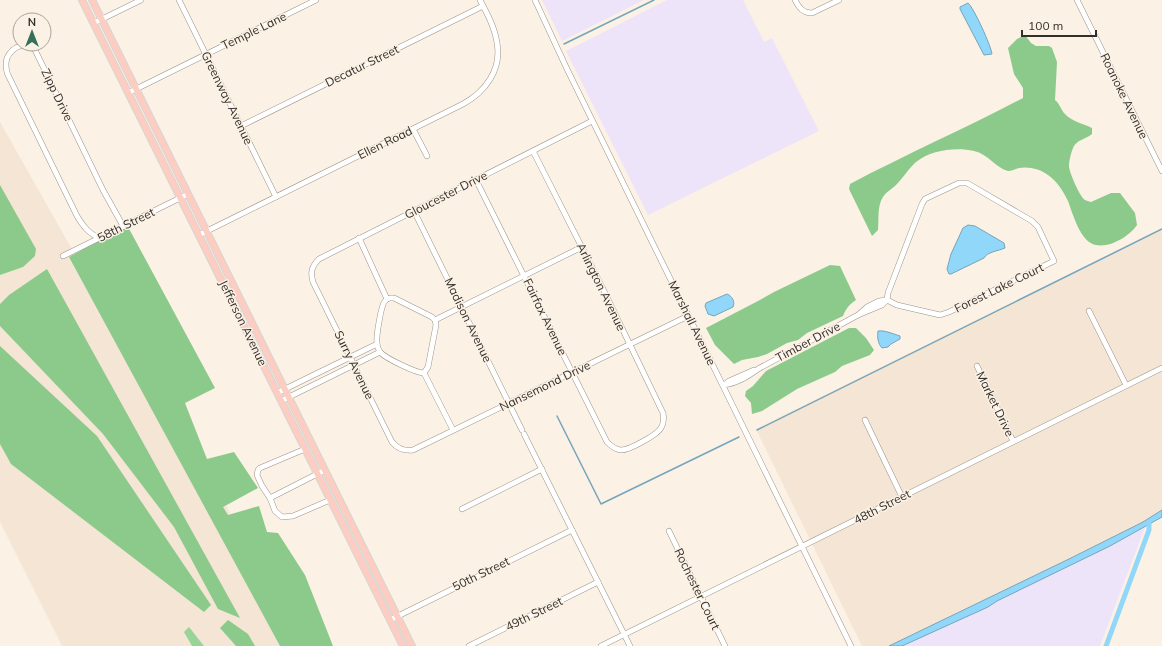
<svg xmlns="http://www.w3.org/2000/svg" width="1162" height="646" font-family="Mulish,sans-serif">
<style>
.built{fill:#f4e5d4}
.education{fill:#eee4f9}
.green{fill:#98d497}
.forest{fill:#8cca8b}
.water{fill:#91d7fa;stroke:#75a5bc}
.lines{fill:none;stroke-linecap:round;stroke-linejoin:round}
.stream{stroke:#75a5bc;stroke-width:1.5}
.canal{stroke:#91d7fa;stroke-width:5}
.minor-casing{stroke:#9c9388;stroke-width:6}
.major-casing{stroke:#d6d5d4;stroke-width:8}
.minor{stroke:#fff;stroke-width:5}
.major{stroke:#fdcdc2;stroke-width:6}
.labels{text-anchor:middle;stroke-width:3;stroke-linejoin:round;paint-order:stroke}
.street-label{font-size:12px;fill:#332f2a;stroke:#fbf1e5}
</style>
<rect width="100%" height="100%" fill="#fbf1e5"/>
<g class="built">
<path d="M0,122L139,368L173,399L296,646H62L0,522Z"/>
<path d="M1162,228V515L896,646H862L756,429Z"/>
</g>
<g class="education">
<path d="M542,0H644L562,41Z"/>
<path d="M667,0H743L764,42L772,38L819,131L648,215L566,51Z"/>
<path d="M1147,522L1100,646H896Z"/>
</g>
<path class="green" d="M189,627L204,646H192L184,632Z"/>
<g class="forest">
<path d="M1025,35L1031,43L1036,46H1049L1052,48L1057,62L1055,100C1060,104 1061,110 1065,114C1071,121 1084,124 1092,128V134C1086,139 1076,140 1073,148C1071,153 1069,161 1069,166C1069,172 1080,197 1085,200C1086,201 1089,201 1091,202L1111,193H1120L1135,213L1137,225C1130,236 1110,248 1096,245C1080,242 1073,214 1068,201C1063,191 1057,181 1048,175C1041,169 1028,166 1019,168C1016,169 1012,171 1008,171C996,168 988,154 974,151C956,147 931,150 916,162C909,168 903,178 896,185C892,189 886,192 883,197C877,206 879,219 878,230L872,236L849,189L850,184C907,154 966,128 1023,98V88L1014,74L1008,48L1017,39Z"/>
<path d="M0,185L36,249L35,256L23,267L0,275Z"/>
<path d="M127,225L215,388L185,403L207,459L234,452L258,488L223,507L228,515L259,506L267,532L278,533L305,575L333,646H280L69,257Z"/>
<path d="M830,265L840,266L856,300C850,304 846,308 843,316L807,333L798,340L787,343L767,354L758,357L742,360L734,364L715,345L706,328L758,301L774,292Z"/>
<path d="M47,269L240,618L218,609L174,527L103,434L0,326V304L9,295Z"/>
<path d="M849,328H856L866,338L874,350L870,355L842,366L835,372L797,389L762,411L752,414L751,403L745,396L746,391L753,386L766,371Z"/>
<path d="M0,346L97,436L211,605L204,612L11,464L0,444Z"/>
<path d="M228,620L248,634L255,646H236L220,628Z"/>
</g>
<g class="water">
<path d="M968,3C974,8 991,46 992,54L984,55L960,9V7Z"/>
<path d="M968,225L975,226L1004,243L1005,248C998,251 987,252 984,258L951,274H949L947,269L951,254L963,228Z"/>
<path d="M727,294L729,295C733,298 735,302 733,307L714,316L708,314L705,306L706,303Z"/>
<path d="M878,331C885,330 893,334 900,336V339L891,344L888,347L882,348C878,344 877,337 878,331Z"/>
<path d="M1162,510V517L1110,546L997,601L988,607L902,646H889L1069,559L1143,522Z"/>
</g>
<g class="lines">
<g class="stream">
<path d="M564,44L654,0"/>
<path d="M557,416L601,504L739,437"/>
<path d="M757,430L1162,229"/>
</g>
<path class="canal" d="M1106,646L1149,530V524"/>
<defs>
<g id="minor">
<path d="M179,0L276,197"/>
<path d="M535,0L567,69L851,646"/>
<path d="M795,0C799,8 803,13 812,13L839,0"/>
<path d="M1077,0L1162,171"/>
<path d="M94,23L141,0"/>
<path d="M128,93L316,0"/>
<path d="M592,121L319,259C312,266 310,272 313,282L392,442C398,449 404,451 413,450L688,316"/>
<path d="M241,126L483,6"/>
<path d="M413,129L427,156"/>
<path d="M476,180L607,442C611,446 615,449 620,450C628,451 657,435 661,428C664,423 664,418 663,413L604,291L533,151"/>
<path d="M414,211L522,430"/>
<path d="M199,235L463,104C485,92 502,70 497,43C495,28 487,13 480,0"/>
<path d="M100,238C89,234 83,226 77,216L32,124L9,77C6,72 5,64 7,58C12,47 26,40 35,50L103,190L123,226"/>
<path d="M359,238L387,299"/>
<path d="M63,256L188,194"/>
<path d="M390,298H394L432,317L435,320L436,325L428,367L424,373C416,373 385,358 380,352C378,349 377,346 377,343C376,337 381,305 385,301C386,299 387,299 390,298Z"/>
<path d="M1089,311L1126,385"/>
<path d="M435,320L582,247"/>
<path d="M977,366L1013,441"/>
<path d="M424,373L453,430"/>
<path d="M723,385C736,384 747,377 758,369L858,315L882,305L887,300L888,293L922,204L925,199L959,183H967L1032,221L1038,227L1054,261L949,312L940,315L897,305L887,300L879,301L867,307L858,315"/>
<path d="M724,385L729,381L754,370"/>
<path d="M277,393L377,344"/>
<path d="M281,401L380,352"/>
<path d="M865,420L902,497"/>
<path d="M524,434L630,646"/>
<path d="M305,449L260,468L258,470L257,475L262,486L270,498L275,511L282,517L293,516L330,500"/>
<path d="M270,498L325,470"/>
<path d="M462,509L542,469"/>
<path d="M669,531L725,646"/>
<path d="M390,620L572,530"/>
<path d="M469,646L598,582"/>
<path d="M601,646L1162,368"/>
</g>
<g id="major">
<path d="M82,0L403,646"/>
<path d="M92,0L412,646"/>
</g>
</defs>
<use href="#minor" class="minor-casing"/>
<use href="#major" class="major-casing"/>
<use href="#minor" class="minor"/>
<use href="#major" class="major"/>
</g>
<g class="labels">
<g class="street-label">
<text transform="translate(254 31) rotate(-26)" y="4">Temple Lane</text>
<text transform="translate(362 66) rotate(-26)" y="4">Decatur Street</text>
<text transform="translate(57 95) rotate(64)" y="4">Zipp Drive</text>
<text transform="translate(1124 96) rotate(64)" y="4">Roanoke Avenue</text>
<text transform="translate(227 98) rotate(64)" y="4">Greenway Avenue</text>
<text transform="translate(385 143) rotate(-26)" y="4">Ellen Road</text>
<text transform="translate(446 195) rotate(-27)" y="4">Gloucester Drive</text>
<text transform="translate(126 225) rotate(-26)" y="4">58th Street</text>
<text transform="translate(601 287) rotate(64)" y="4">Arlington Avenue</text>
<text transform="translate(999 288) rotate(-26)" y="4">Forest Lake Court</text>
<text transform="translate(545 317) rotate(64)" y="4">Fairfax Avenue</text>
<text transform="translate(468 320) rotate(64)" y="4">Madison Avenue</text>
<text transform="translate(243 323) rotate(64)" y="4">Jefferson Avenue</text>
<text transform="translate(692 323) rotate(64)" y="4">Marshall Avenue</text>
<text transform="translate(808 342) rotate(-28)" y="4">Timber Drive</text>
<text transform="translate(354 365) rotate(64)" y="4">Surry Avenue</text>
<text transform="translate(545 386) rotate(-26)" y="4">Nansemond Drive</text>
<text transform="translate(995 404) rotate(64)" y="4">Market Drive</text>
<text transform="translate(882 507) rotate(-27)" y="4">48th Street</text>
<text transform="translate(481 574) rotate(-26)" y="4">50th Street</text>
<text transform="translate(697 589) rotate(64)" y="4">Rochester Court</text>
<text transform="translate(534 614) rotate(-26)" y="4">49th Street</text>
</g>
</g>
<g transform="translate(32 32)"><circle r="19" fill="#fbf1e5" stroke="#aba39a"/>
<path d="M0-3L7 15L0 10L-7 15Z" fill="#36705a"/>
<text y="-6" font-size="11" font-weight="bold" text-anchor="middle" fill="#332f2a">N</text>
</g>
<path d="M1022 30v6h74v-6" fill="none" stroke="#332f2a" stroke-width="2"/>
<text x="1028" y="30" font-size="12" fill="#332f2a" stroke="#fbf1e5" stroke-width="3" paint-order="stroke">100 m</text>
</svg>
